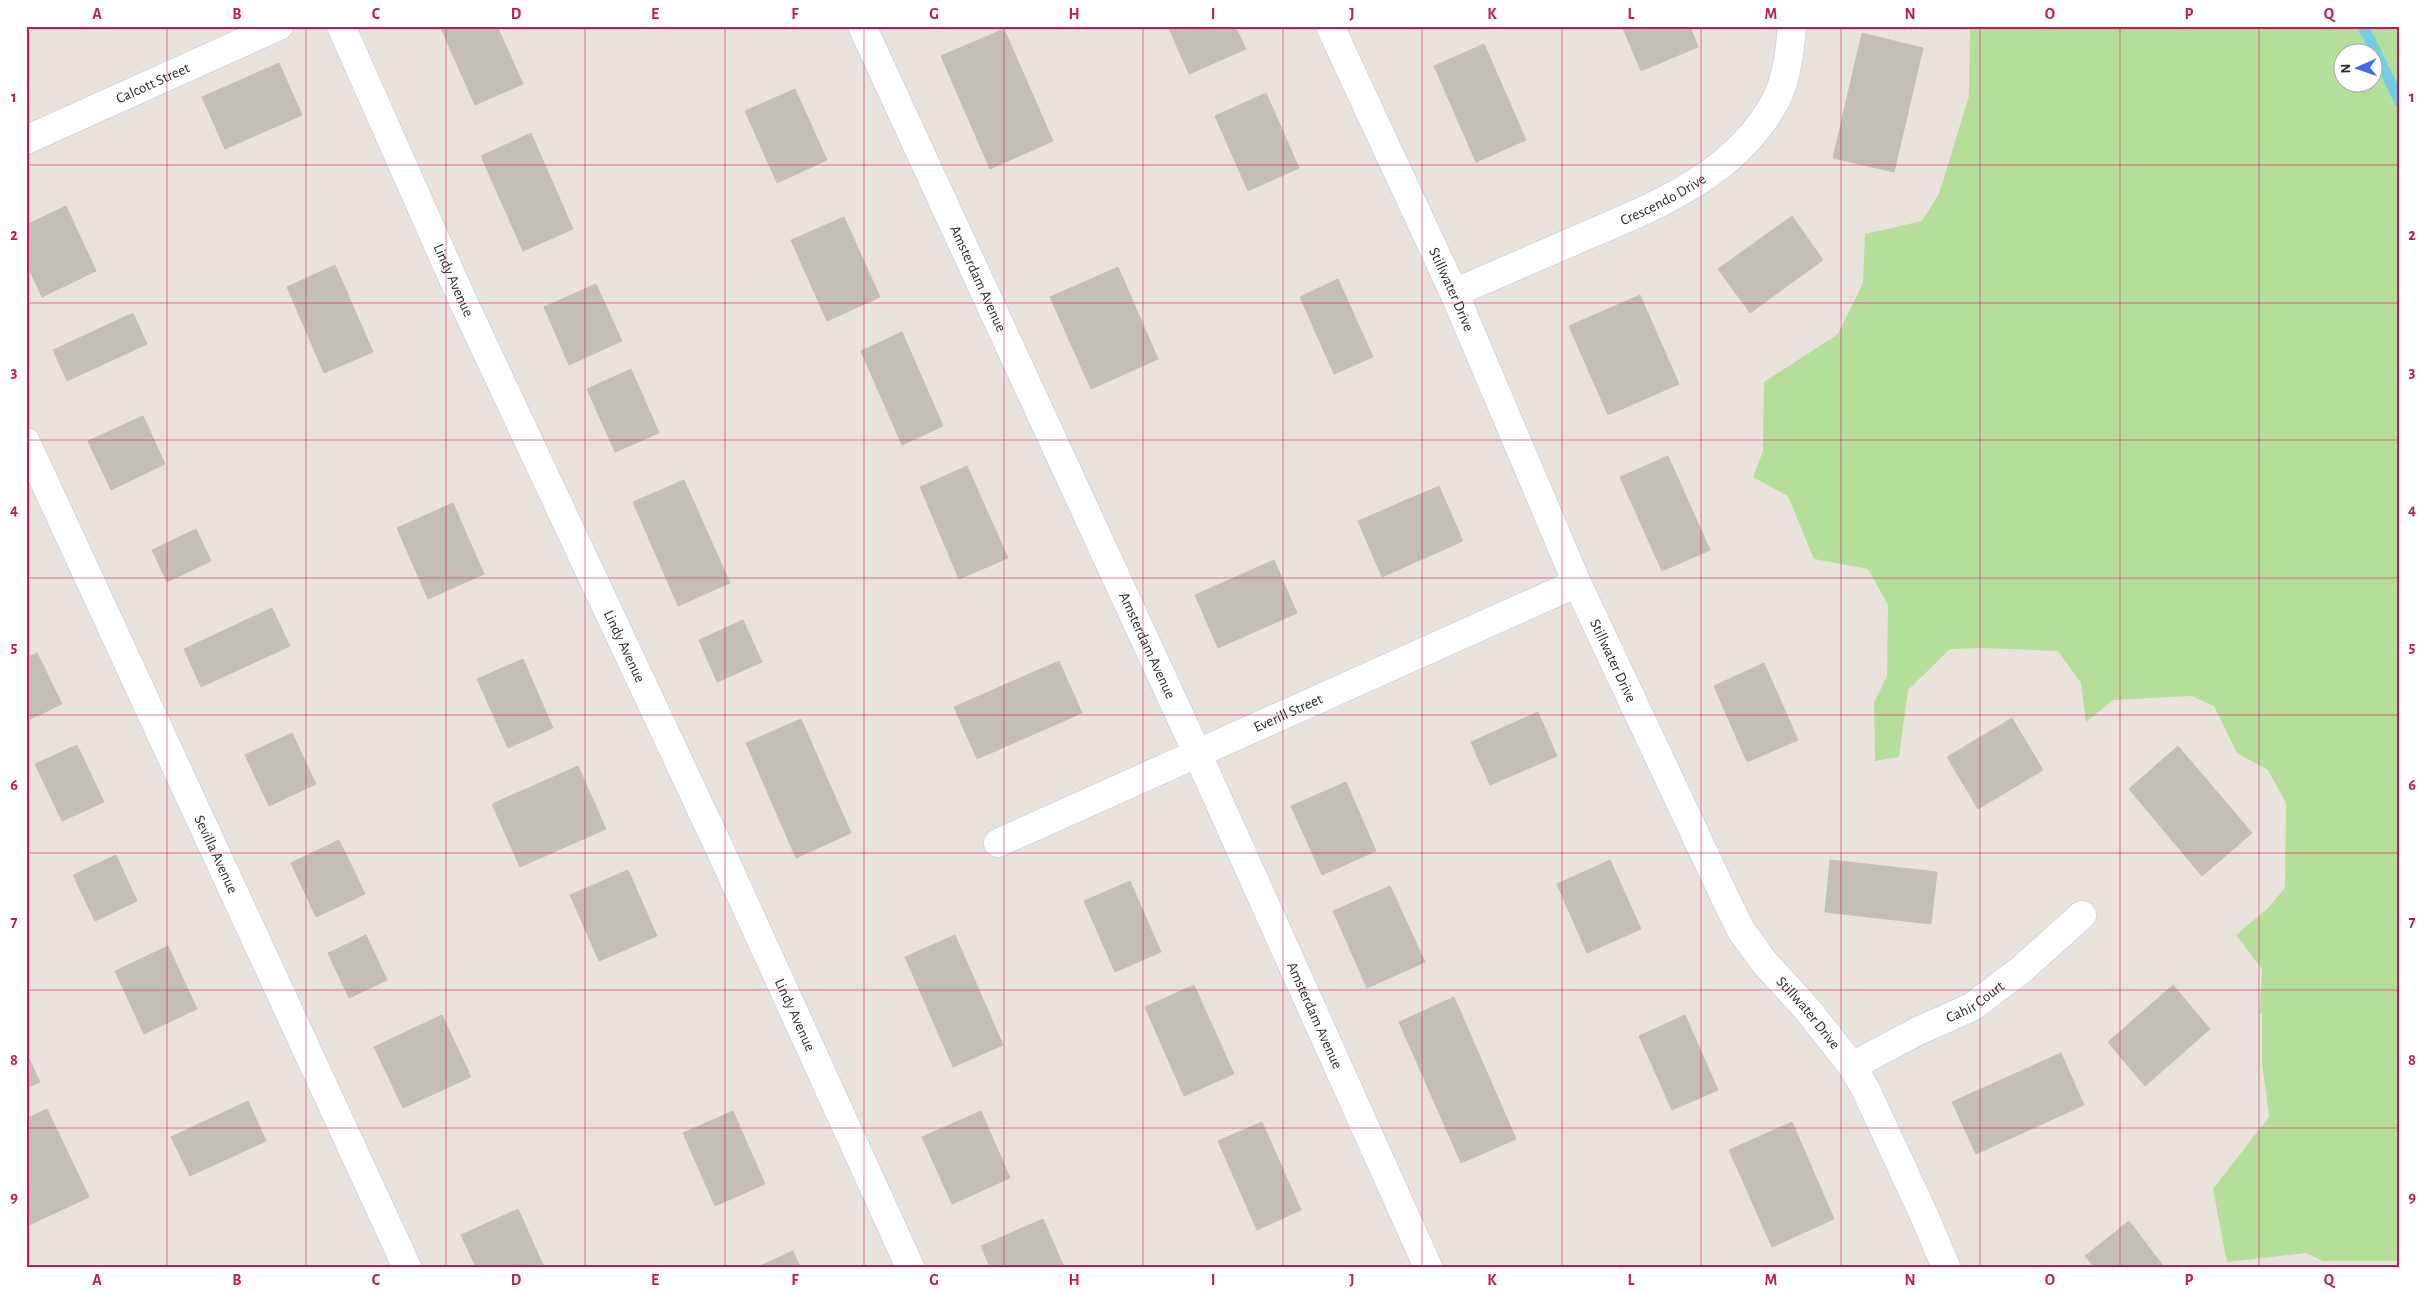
<svg xmlns="http://www.w3.org/2000/svg" width="2426" height="1293" font-family="'Alegreya Sans',sans-serif">
<style>
.green{fill:#b5de9b;fill-rule:evenodd}
.lines{fill:none;stroke-linecap:round;stroke-linejoin:round}
.stream{stroke:#74cde7;stroke-width:11}
.building{fill:#c3beb7;stroke:#c5bfb5}
.minor-casing{stroke:#d1d5e1;stroke-width:30}
.minor{stroke:#fff;stroke-width:28}
.grid{fill:none;stroke:#c2185b;stroke-width:1;stroke-opacity:0.55}
.labels{text-anchor:middle;stroke-width:4;stroke-linejoin:round;paint-order:stroke}
.street-label{font-size:15px;fill:#292929;stroke:#fff}
.neatline{fill:none;stroke:#c2185b;stroke-width:2}
.grid-label{font-size:16px;text-anchor:middle;font-weight:bold;fill:#c2185b}
</style>
<rect width="100%" height="100%" fill="#eae3db"/>
<path class="green" d="M1970,26H2400V1261H2323L2306,1253L2227,1262L2213,1189L2269,1117L2262,1062V1013H2260L2262,969L2236,935L2268,908L2285,888L2286,803L2268,770L2237,753L2214,706L2191,696L2113,700L2086,722L2081,683L2058,651L1982,648L1950,649L1908,690L1899,757L1875,761L1874,703L1887,676L1888,605L1868,569L1814,559L1788,496L1753,477L1763,451L1764,382L1838,334L1863,283L1865,234L1922,221L1939,194L1969,96ZM2344,52H2374V82H2344Z"/>
<g class="lines">
<path class="stream" d="M2363,26L2400,102"/>
</g>
<g class="building">
<path d="M440,26H497L523,84L475,105Z"/>
<path d="M1168,26H1235L1246,49L1189,74Z"/>
<path d="M1622,26H1690L1698,47L1641,71Z"/>
<path d="M1004,29L1053,141L990,169L941,56Z"/>
<path d="M1862,33L1923,48L1894,172L1833,158Z"/>
<path d="M1484,44L1526,140L1476,162L1434,66Z"/>
<path d="M279,63L302,115L225,149L202,97Z"/>
<path d="M795,89L827,160L777,183L745,111Z"/>
<path d="M1266,93L1299,168L1248,191L1215,116Z"/>
<path d="M531,133L573,229L523,251L481,156Z"/>
<path d="M66,206L96,271L42,297L26,263V225Z"/>
<path d="M1792,216L1823,260L1750,313L1718,269Z"/>
<path d="M844,217L880,297L827,321L791,240Z"/>
<path d="M335,265L373,352L324,373L287,287Z"/>
<path d="M1118,267L1158,359L1091,389L1050,297Z"/>
<path d="M1338,279L1373,357L1334,374L1300,297Z"/>
<path d="M596,284L622,341L569,365L544,307Z"/>
<path d="M1640,295L1679,384L1608,415L1569,326Z"/>
<path d="M133,313L147,344L67,381L53,350Z"/>
<path d="M902,332L943,426L902,445L861,351Z"/>
<path d="M631,369L659,433L615,452L587,389Z"/>
<path d="M143,416L165,464L111,490L88,441Z"/>
<path d="M1668,456L1710,550L1662,571L1620,477Z"/>
<path d="M967,466L1008,558L959,579L920,487Z"/>
<path d="M684,480L730,583L678,606L633,502Z"/>
<path d="M1439,486L1463,541L1382,577L1358,521Z"/>
<path d="M453,503L484,574L428,599L397,528Z"/>
<path d="M196,529L211,561L167,582L152,550Z"/>
<path d="M1274,560L1297,613L1218,648L1195,595Z"/>
<path d="M272,608L290,646L201,687L184,649Z"/>
<path d="M743,620L762,662L717,682L699,640Z"/>
<path d="M37,653L62,704L26,721V658Z"/>
<path d="M523,659L553,728L508,748L477,679Z"/>
<path d="M1059,661L1082,713L977,759L954,707Z"/>
<path d="M1764,663L1798,740L1747,762L1714,686Z"/>
<path d="M1538,712L1557,756L1490,785L1471,742Z"/>
<path d="M2012,718L2043,770L1978,809L1947,757Z"/>
<path d="M801,719L851,833L796,858L746,743Z"/>
<path d="M292,733L316,784L269,806L245,755Z"/>
<path d="M77,745L104,802L62,821L35,764Z"/>
<path d="M2178,746L2252,833L2202,876L2129,789Z"/>
<path d="M578,766L606,829L520,867L492,804Z"/>
<path d="M1346,782L1376,851L1322,875L1291,806Z"/>
<path d="M339,840L365,894L316,917L291,863Z"/>
<path d="M116,855L137,901L95,921L73,875Z"/>
<path d="M1610,860L1641,929L1587,953L1557,884Z"/>
<path d="M1830,860L1937,872L1931,924L1825,912Z"/>
<path d="M628,870L657,936L599,961L570,895Z"/>
<path d="M1130,881L1161,952L1115,972L1084,901Z"/>
<path d="M1390,886L1425,962L1367,988L1333,911Z"/>
<path d="M366,935L387,980L349,998L328,953Z"/>
<path d="M955,935L1003,1045L953,1067L905,957Z"/>
<path d="M168,946L197,1009L144,1034L115,971Z"/>
<path d="M1194,985L1234,1074L1184,1096L1145,1007Z"/>
<path d="M2173,985L2210,1029L2145,1086L2108,1042Z"/>
<path d="M1454,997L1516,1139L1461,1163L1399,1022Z"/>
<path d="M442,1015L471,1077L403,1108L374,1047Z"/>
<path d="M1685,1015L1718,1090L1672,1110L1639,1036Z"/>
<path d="M26,1052L40,1082L26,1088Z"/>
<path d="M2061,1053L2084,1105L1976,1154L1952,1102Z"/>
<path d="M248,1101L266,1141L190,1176L171,1137Z"/>
<path d="M47,1109L89,1197L29,1225L26,1219V1119Z"/>
<path d="M733,1111L765,1184L715,1206L683,1133Z"/>
<path d="M981,1111L1010,1178L952,1204L922,1137Z"/>
<path d="M1262,1122L1301,1210L1257,1230L1218,1141Z"/>
<path d="M1792,1122L1834,1219L1772,1247L1729,1150Z"/>
<path d="M518,1209L544,1267H476L461,1235Z"/>
<path d="M1043,1219L1064,1267H990L981,1246Z"/>
<path d="M2129,1221L2164,1267H2094L2085,1256Z"/>
<path d="M793,1251L800,1267H758Z"/>
</g>
<g class="lines">
<defs>
<g id="minor">
<path id="s1" d="M341,26L462,299L723,856L910,1267"/>
<path id="s2" d="M862,26L1198,755L1428,1267"/>
<path id="s3" d="M1330,26L1454,293L1577,583L1728,904L1741,930L1764,962L1807,1009L1852,1066L1865,1088L1924,1215L1946,1267"/>
<path id="s4" d="M26,140L279,26"/>
<path id="s5" d="M1454,293C1497,274 1540,256 1583,237C1656,206 1736,175 1776,100C1787,78 1790,50 1792,26"/>
<path id="s6" d="M26,442L407,1267"/>
<path id="s7" d="M998,843L1577,583"/>
<path id="s8" d="M1852,1066L1918,1031L1972,1007L2022,969L2082,915"/>
</g>
</defs>
<use href="#minor" class="minor-casing"/>
<use href="#minor" class="minor"/>
</g>
<path class="grid" d="M167,26V1267M306,26V1267M446,26V1267M585,26V1267M725,26V1267M864,26V1267M1004,26V1267M1143,26V1267M1283,26V1267M1422,26V1267M1562,26V1267M1701,26V1267M1841,26V1267M1980,26V1267M2120,26V1267M2259,26V1267M26,165H2400M26,303H2400M26,440H2400M26,578H2400M26,715H2400M26,853H2400M26,990H2400M26,1128H2400"/>
<g class="labels">
<g class="street-label">
<text dy="5" stroke="none"><textPath href="#s4" startOffset="139">Calcott Street</textPath></text>
<text dy="5" stroke="none"><textPath href="#s5" startOffset="229">Crescendo Drive</textPath></text>
<text dy="5" stroke="none"><textPath href="#s2" startOffset="278">Amsterdam Avenue</textPath></text>
<text dy="5" stroke="none"><textPath href="#s1" startOffset="278">Lindy Avenue</textPath></text>
<text dy="5" stroke="none"><textPath href="#s3" startOffset="290">Stillwater Drive</textPath></text>
<text dy="5" stroke="none"><textPath href="#s1" startOffset="682">Lindy Avenue</textPath></text>
<text dy="5" stroke="none"><textPath href="#s2" startOffset="682">Amsterdam Avenue</textPath></text>
<text dy="5" stroke="none"><textPath href="#s3" startOffset="695">Stillwater Drive</textPath></text>
<text dy="5" stroke="none"><textPath href="#s7" startOffset="318">Everill Street</textPath></text>
<text dy="5" stroke="none"><textPath href="#s6" startOffset="454">Sevilla Avenue</textPath></text>
<text dy="5" stroke="none"><textPath href="#s8" startOffset="139">Cahir Court</textPath></text>
<text dy="5" stroke="none"><textPath href="#s2" startOffset="1088">Amsterdam Avenue</textPath></text>
<text dy="5" stroke="none"><textPath href="#s3" startOffset="1100">Stillwater Drive</textPath></text>
<text dy="5" stroke="none"><textPath href="#s1" startOffset="1088">Lindy Avenue</textPath></text>
</g>
</g>
<rect width="2426" height="1293" fill="none" stroke="#ffffff" stroke-width="55"/>
<g transform="translate(2358 68) rotate(268)"><circle r="24" fill="#ffffff" stroke="#a9a9a9"/>
<path d="M0-4L9 19L0 12L-9 19Z" fill="#446bef"/>
<text y="-8" font-size="14" font-weight="bold" text-anchor="middle" fill="#292929">N</text>
</g>
<rect x="28" y="28" width="2370" height="1238" class="neatline"/>
<g class="grid-label">
<text x="97" y="19">A</text>
<text x="237" y="19">B</text>
<text x="376" y="19">C</text>
<text x="516" y="19">D</text>
<text x="655" y="19">E</text>
<text x="795" y="19">F</text>
<text x="934" y="19">G</text>
<text x="1074" y="19">H</text>
<text x="1213" y="19">I</text>
<text x="1352" y="19">J</text>
<text x="1492" y="19">K</text>
<text x="1631" y="19">L</text>
<text x="1771" y="19">M</text>
<text x="1910" y="19">N</text>
<text x="2050" y="19">O</text>
<text x="2189" y="19">P</text>
<text x="2329" y="19">Q</text>
<text x="14" y="102">1</text>
<text x="2412" y="102">1</text>
<text x="14" y="240">2</text>
<text x="2412" y="240">2</text>
<text x="14" y="377">3</text>
<text x="2412" y="377">3</text>
<text x="14" y="515">4</text>
<text x="2412" y="515">4</text>
<text x="14" y="652">5</text>
<text x="2412" y="652">5</text>
<text x="14" y="790">6</text>
<text x="2412" y="790">6</text>
<text x="14" y="927">7</text>
<text x="2412" y="927">7</text>
<text x="14" y="1065">8</text>
<text x="2412" y="1065">8</text>
<text x="14" y="1202">9</text>
<text x="2412" y="1202">9</text>
<text x="97" y="1285">A</text>
<text x="237" y="1285">B</text>
<text x="376" y="1285">C</text>
<text x="516" y="1285">D</text>
<text x="655" y="1285">E</text>
<text x="795" y="1285">F</text>
<text x="934" y="1285">G</text>
<text x="1074" y="1285">H</text>
<text x="1213" y="1285">I</text>
<text x="1352" y="1285">J</text>
<text x="1492" y="1285">K</text>
<text x="1631" y="1285">L</text>
<text x="1771" y="1285">M</text>
<text x="1910" y="1285">N</text>
<text x="2050" y="1285">O</text>
<text x="2189" y="1285">P</text>
<text x="2329" y="1285">Q</text>
</g>
</svg>
